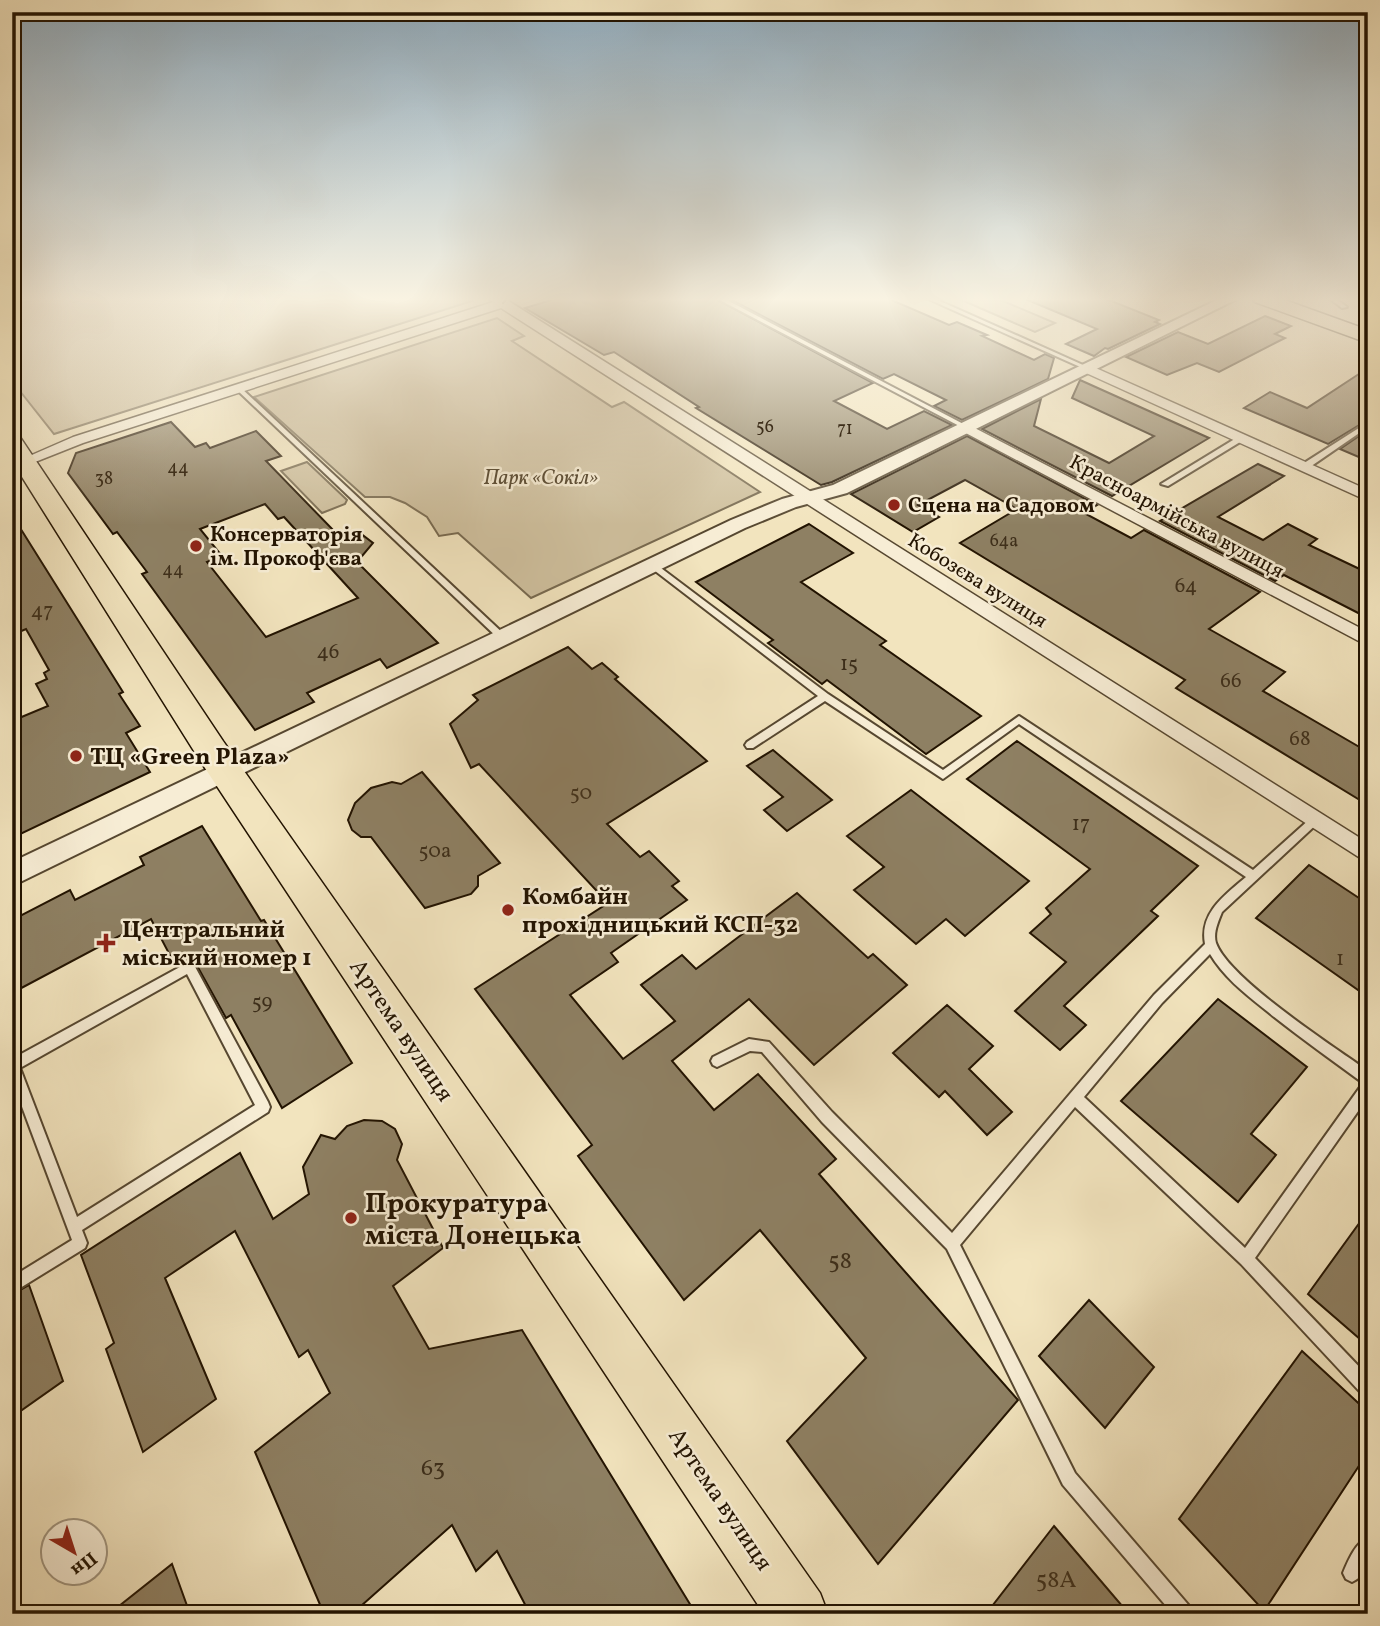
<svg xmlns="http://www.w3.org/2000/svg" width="1380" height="1626" font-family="Vollkorn,serif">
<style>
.green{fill:#cfc09e;stroke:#786a50;stroke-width:2}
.building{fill:#8e8063;stroke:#221301;stroke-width:2;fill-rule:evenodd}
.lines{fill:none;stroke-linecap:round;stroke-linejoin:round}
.service-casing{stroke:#564730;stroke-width:4}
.minor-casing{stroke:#564730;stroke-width:3}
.tertiary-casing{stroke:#564730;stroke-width:4}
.primary-casing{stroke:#221301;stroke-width:3}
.service{fill:#f7edd5;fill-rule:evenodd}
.minor{fill:#f7edd5;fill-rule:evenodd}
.tertiary{fill:#f7edd5;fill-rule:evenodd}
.primary{fill:#f2e4be;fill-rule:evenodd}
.tram{stroke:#221301;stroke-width:2}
.poi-dot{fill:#8f2418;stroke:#f7edd5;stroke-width:2.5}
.labels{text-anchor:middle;stroke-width:5;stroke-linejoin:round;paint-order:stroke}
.far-number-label{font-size:18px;fill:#3d2e1a}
.far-park-label{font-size:21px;font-style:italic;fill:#5f5038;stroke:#f7edd5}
.far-poi-label{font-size:21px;font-weight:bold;fill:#221301;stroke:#f7edd5;text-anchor:start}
.far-street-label{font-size:21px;fill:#221301;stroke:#f7edd5}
.number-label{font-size:21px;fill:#3d2e1a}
.poi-label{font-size:24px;font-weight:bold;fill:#221301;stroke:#f7edd5;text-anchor:start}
.street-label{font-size:24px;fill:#221301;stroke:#f7edd5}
.near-number-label{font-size:24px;fill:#3d2e1a}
.near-poi-label{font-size:28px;font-weight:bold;fill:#221301;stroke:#f7edd5;text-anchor:start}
</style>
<rect width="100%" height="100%" fill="#f2e4be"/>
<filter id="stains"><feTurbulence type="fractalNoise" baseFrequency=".00286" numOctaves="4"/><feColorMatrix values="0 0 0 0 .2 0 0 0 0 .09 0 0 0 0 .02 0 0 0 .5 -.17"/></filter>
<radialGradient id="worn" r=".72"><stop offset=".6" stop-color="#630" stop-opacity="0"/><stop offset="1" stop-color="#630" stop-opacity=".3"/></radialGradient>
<g class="green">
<path d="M41,298H68L73,302L91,298H467L472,301L54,434L12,381V305Z"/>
<path d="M957,298H996L1055,323L1035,332Z"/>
<path d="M497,318L524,336L512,341L612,407L624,402L760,492L531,598L458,533L439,536L427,517L405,503L390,497H365L254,397Z"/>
<path d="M307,462L347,500L345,504L322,513L281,471Z"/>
</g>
<g class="building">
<path d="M558,298H636L643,301L654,298H714L873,383L834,401L887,429L924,411L952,425L832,482L821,485L696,408L699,407L614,352L604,355L525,308Z"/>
<path d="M728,298H887L949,325L957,322L987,335L982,336L1034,360L1045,354L1054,358L1048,379L962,420L934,406L946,400L894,374L883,379Z"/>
<path d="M1023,298H1104L1159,320L1155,322L1160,324L1108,349L1105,348L1094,356L1066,344L1097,329Z"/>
<path d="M1265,316L1291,326L1275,334L1285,338L1219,372L1197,363L1167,375L1126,357L1178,332L1208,344Z"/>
<path d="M1368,368V424H1361L1328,444L1244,408L1270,392L1307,408Z"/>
<path d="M1080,380L1209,438L1112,496L982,429L1041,399L1034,426L1109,463L1154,436L1072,398Z"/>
<path d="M171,422L195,447L206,443L210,448L256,431L281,456L266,461L336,533H360L373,543L357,562L438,643L387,668L380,659L307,693L314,702L255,730L142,574L147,572L117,532L113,534L68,473L76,453ZM265,504L278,519L284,517L358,598L266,637L207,562L222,556L200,529Z"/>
<path d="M1368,430V461L1340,449Z"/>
<path d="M967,436L1097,505L1084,513L1131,538L1144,530L1260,592L1209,629L1285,672L1263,691L1368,752V805L1176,688L1185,680L960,543L1017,509L965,480L918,505L939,517L913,532L851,494Z"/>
<path d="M1258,464L1284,476L1218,517L1263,540L1288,524L1317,539L1309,545L1368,573V618L1284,575L1275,581L1160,521Z"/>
<path d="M12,515L123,692L119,694L140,726L126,733L150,772L12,838V721L48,706L36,684L47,679L44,673L49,670L26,629L12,635Z"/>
<path d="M809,524L853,553L801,582L886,641L880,645L981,716L926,754L827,680L822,684L768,643L773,640L696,582Z"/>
<path d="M568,647L592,669L602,663L618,677L615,679L707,761L607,824L640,857L649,851L679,881L672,886L687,900L611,953L618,962L570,995L623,1059L675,1021L641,985L682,955L696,969L797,893L868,958L873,954L907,985L814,1065L749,999L672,1061L714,1110L758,1074L836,1159L819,1174L1018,1400L878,1564L787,1441L866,1358L760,1230L684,1300L578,1156L592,1145L475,989L608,903L479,764L471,768L450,724L478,700L473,695Z"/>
<path d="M1017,741L1198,866L1151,911L1158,916L1064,1006L1086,1025L1060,1050L1015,1011L1066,962L1030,933L1051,914L1046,908L1090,869L967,779Z"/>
<path d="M773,750L832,800L787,831L764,810L783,797L747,766Z"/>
<path d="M422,772L500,863L478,876V886L471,894L425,908L371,837H361L352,830L348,820L355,803L371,788L392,782L401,784Z"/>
<path d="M911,790L1029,881L965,936L946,919L916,944L854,890L884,867L847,836Z"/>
<path d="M202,826L261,921L264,920L352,1063L282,1108L231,1015L226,1018L195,962L187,959L175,965L151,919L12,993V920L70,890L75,900L144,865L140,857Z"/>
<path d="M1309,865L1368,904V997L1256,918Z"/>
<path d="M1218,999L1307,1067L1251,1134L1276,1155L1238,1202L1121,1101Z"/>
<path d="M947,1005L993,1046L969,1069L1012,1112L987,1135L945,1091L939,1097L893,1053Z"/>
<path d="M364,1120L382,1121L395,1129L402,1144L397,1160L443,1248L393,1286L429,1349L522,1330L696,1614H530L497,1551L476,1571L452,1525L352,1614H324L255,1452L330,1393L308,1350L299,1357L235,1231L165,1278L216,1399L143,1452L106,1349L114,1343L81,1255L240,1153L273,1219L309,1194L303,1167L321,1135L335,1139L347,1126Z"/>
<path d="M1368,1211V1346L1308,1294Z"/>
<path d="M29,1285L63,1381L12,1417V1295Z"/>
<path d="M1089,1300L1154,1367L1105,1428L1039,1356Z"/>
<path d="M1302,1351L1368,1412V1452L1264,1611L1179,1519Z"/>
<path d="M1054,1526L1129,1614H986Z"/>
<path d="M172,1564L190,1614H109Z"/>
</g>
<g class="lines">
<defs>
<g id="service">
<path d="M716,298H723L971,428L965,429Z"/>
<path d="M926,298H933L1092,369L1087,370Z"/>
<path d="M1329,298H1335L1347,307L1342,308Z"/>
<path d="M236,387H240L506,636V640H500L236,389Z"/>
<path d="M1362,426L1368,427L1307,469H1301V465Z"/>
<path d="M1238,437L1245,439L1168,486L1161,484Z"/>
<path d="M653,562L828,694L943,770L1019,716L1253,870L1311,818H1319L1320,821L1222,912C1218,922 1213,933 1216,943C1229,979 1334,1047 1368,1071V1097L1255,1258L1368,1376V1396L1362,1394L1241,1264L1075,1107L960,1245L1075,1473L1191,1608L1194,1614H1173L1063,1485L947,1249L822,1122L762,1052L750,1051L717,1067L713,1065L711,1061L713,1057L749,1039L769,1042L832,1112L952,1233L1154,995L1205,944C1199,913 1225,895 1246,877L1019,724L943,779L825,701L753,748H747L745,745L747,742L818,696L650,567L649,565ZM1210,954C1223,976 1244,993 1263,1008C1295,1034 1329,1058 1363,1083L1245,1248L1084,1097L1162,1003Z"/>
<path d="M189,962L193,963L268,1102L270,1107L268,1112L82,1230L87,1243L85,1248L12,1293V1277L72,1240L12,1080V1059ZM187,974L255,1105L77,1217L20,1068Z"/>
<path d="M1368,1537C1368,1553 1370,1574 1352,1582L1346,1579L1343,1573C1348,1561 1356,1542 1368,1537Z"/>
</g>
<g id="minor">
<path d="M488,298H501L507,300L1368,843V863L501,308L83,443L30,464H20L18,461L73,437L493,302Z"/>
<path d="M1089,365L1368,490V501L1084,372L1082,369Z"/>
<path d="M967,424L1368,632V646L962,431V425Z"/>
</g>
<path id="tertiary" d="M1221,298H1239L847,493L796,507L745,528L12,886V862L731,520L782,499L833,485Z"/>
<g id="primary">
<path d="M1252,298H1279L1368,330V343L1255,302Z"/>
<path d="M12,435L20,437L223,741L820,1593L828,1614H764L199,759L12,461Z"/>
</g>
</defs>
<use href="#service" class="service-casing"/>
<use href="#minor" class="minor-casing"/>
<use href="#tertiary" class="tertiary-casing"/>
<use href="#primary" class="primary-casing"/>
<use href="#service" class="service"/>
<use href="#minor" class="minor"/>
<use href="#tertiary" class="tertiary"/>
<use href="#primary" class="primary"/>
<path class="tram" d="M503,303L508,298"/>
</g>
<linearGradient id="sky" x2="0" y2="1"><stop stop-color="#8fabbe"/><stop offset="0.57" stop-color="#f9f3e2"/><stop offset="1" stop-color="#f9f3e2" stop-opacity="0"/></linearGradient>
<rect width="1380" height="525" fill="url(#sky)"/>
<g class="poi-dot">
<circle cx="894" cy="505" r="7"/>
<circle cx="196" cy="546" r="7"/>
<circle cx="76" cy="756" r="7"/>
<circle cx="508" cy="910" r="7"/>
<path d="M102.5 932.5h7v7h7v7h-7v7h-7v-7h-7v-7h7z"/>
<circle cx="351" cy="1218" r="7"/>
</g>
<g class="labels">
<g class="far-number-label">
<text x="765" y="432">56</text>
<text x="845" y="434">71</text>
<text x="178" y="473">44</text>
<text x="104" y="484">38</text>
<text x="1004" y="546">64а</text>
<text x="173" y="575">44</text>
</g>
<g class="far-park-label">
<text x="541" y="484">Парк «Сокіл»</text>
</g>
<g class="far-poi-label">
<text x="908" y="512">Сцена на Садовом</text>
<text x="210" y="541">Консерваторія<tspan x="210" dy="24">ім. Прокоф'єва</tspan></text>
</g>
<g class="far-street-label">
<text transform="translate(1177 516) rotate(28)" y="7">Красноармійська вулиця</text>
<text transform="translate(978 580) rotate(32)" y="7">Кобозєва вулиця</text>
</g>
<g class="number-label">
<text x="1186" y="592">64</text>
<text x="42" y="617">47</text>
<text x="328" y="658">46</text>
<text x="849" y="670">15</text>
<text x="1231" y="687">66</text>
<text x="1300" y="745">68</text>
<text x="581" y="799">50</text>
<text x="1081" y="830">17</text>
<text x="435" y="857">50а</text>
<text x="1340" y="965">1</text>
<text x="262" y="1008">59</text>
</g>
<g class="poi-label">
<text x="90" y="764">ТЦ «Green Plaza»</text>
<text x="522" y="904">Комбайн<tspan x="522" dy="28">прохідницький КСП-32</tspan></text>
<text x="122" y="937">Центральний<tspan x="122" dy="28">міський номер 1</tspan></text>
</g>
<g class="street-label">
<text transform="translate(402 1030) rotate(56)" y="8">Артема вулиця</text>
<text transform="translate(721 1499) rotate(56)" y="8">Артема вулиця</text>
</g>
<g class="near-number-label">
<text x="840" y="1268">58</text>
<text x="433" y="1475">63</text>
<text x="1056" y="1587">58А</text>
</g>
<g class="near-poi-label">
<text x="365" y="1212">Прокуратура<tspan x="365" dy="32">міста Донецька</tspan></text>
</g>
</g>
<rect width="1380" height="1626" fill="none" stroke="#f2e4be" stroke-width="42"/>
<rect x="14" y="14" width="1352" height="1598" fill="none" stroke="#221301" stroke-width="3.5"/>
<rect x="21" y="21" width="1338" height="1584" fill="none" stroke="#221301" stroke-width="2"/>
<g transform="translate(74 1552) rotate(141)"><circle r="33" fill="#f7edd5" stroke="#a29680" stroke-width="2"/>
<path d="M0-5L12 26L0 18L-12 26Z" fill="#8f2418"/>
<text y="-10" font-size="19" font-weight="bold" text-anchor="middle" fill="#221301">Пн</text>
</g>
<rect width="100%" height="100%" filter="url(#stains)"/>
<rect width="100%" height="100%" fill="url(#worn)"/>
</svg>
